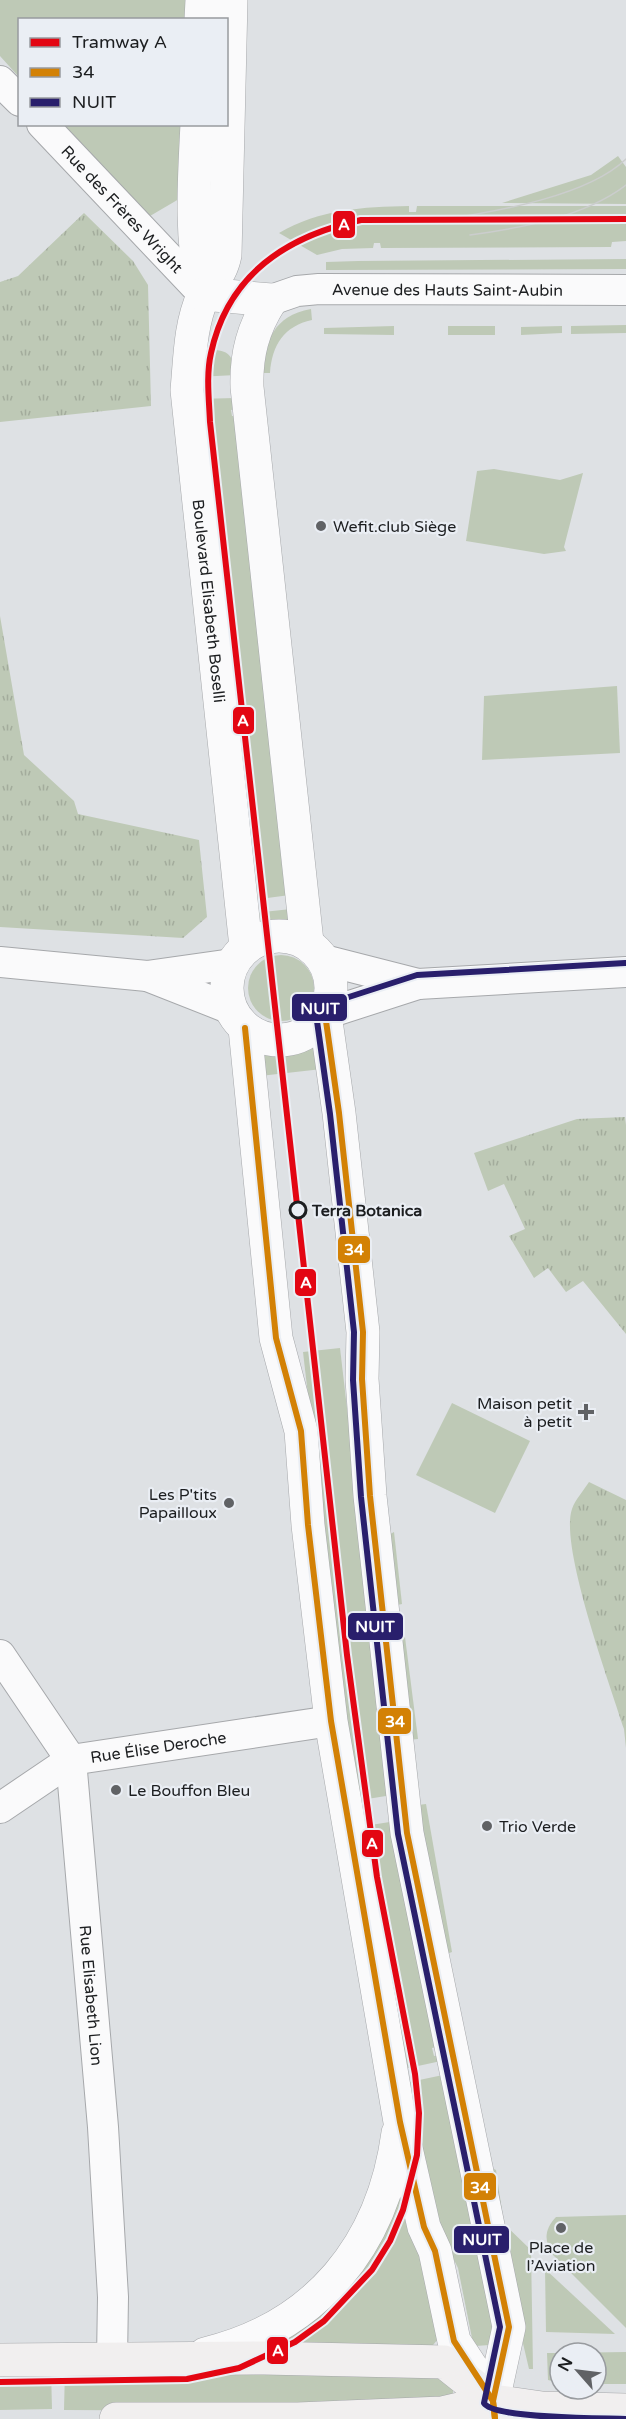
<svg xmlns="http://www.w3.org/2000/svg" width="626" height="2419" font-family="'Varela Round',sans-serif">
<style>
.green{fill:#bec9b6}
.park{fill:url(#park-tufts)}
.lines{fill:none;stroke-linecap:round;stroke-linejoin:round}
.minor-casing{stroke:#a6a8ab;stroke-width:32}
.tertiary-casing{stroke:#a6a8ab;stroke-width:34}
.secondary-casing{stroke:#a6a8ab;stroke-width:34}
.minor{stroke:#fafafb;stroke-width:30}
.tertiary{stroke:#fafafb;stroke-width:33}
.secondary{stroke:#f1efef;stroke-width:33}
.tram{stroke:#cbcdcd;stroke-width:1.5}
.bus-1-casing{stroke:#eaeef4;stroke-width:10}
.bus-2-casing{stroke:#eaeef4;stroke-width:10}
.bus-1{stroke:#d38105;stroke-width:6}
.bus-2{stroke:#291f6c;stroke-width:6}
.tram-1-casing{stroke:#eaeef4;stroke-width:10}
.tram-1{stroke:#e30613;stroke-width:6}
.poi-dot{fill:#606265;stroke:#eaeef4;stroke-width:2}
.stop-dot{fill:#eaeef4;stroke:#1c1e20;stroke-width:3}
.labels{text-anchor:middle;stroke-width:4.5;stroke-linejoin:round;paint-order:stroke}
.street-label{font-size:16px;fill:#1c1e20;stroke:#eaeef4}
.poi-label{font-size:16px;fill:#1c1e20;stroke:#eaeef4;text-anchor:start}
.stop-label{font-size:16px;font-weight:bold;fill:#1c1e20;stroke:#eaeef4;text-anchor:start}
.line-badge{stroke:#eaeef4;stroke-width:2}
.badge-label{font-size:16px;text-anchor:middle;font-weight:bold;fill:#fff}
</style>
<defs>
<pattern id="park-tufts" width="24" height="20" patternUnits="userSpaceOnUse" patternTransform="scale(1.5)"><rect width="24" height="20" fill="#bec9b6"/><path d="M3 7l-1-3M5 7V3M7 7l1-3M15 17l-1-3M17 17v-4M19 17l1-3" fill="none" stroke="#a3ac9c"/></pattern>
</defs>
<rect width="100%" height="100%" fill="#dee1e4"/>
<g class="green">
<path d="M0,0H185V19L20,20L19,77L0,56Z"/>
<path d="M64,125H181L179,199L150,216Z"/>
<path d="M618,156L626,167V204L502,203L591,175Z"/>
<path d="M409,206V212H416L417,206H626V241L612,242L611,247L381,248L380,243H374L373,248L342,249L317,255L279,233C320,209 363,207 409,206Z"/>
<path d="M626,259V269L326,270V262L358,261Z"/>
<path d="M311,309L312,320C284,326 272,345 270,373H258C268,341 272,316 311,309Z"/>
<path d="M626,325V333L571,334V326Z"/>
<path d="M394,326V335L324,334V328Z"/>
<rect x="448" y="326" width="47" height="9"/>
<path d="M562,326V333L521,335V327Z"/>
<path d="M213,350C231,350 233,359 236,375L197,377L202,356Z"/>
<path d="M235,398L236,409L231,410L232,416H237L290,895L253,900L197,399Z"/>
<path d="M494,469L560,480L583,473L564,547L566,551L544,554L466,541L477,471Z"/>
<path d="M617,686L620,753L482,760L484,696Z"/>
<path d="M291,909L292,920L266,921L255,924L253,913Z"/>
<circle cx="281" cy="988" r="33"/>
<path d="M318,1046L322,1069L260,1076L257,1052L289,1056Z"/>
<path d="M340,1348L392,1795L355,1801L303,1352Z"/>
<path d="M452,1403L530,1441L495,1513L416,1475Z"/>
<path d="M394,1532L402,1604L393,1606L385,1537Z"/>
<path d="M405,1637L418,1739L408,1740L396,1638Z"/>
<path d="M426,1804L452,1952L444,1955L418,1805Z"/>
<path d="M396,1821L438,2047L432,2048L434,2056L440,2055L441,2061L404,2069L402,2060L406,2059L405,2052L401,2053L358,1827Z"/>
<path d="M443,2075L495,2330L490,2345L475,2346L472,2338L458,2268L434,2220L405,2083Z"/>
<path d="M488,2166L496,2170L504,2224L531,2250L533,2369H529L504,2262Z"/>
<path d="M399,2182L419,2255L438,2339L433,2345H265Z"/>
<path d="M626,2215V2328L551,2253C544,2238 545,2229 556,2217Z"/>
<path d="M545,2269L615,2334L546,2332Z"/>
<path d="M626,2352V2384H596V2353H561Z"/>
<path d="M547,2353H560V2383L548,2380Z"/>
<path d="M65,2369H437L453,2385V2393L448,2400H343L278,2411L64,2410Z"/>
<path d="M0,2370H51L52,2409L0,2410Z"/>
</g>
<g class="park">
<path d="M84,213L133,261L148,285L151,406L0,422V282L18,276Z"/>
<path d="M0,616L24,755L74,801L78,814L199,840L207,917L183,938L0,927Z"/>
<path d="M625,1117L626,1125V1334L583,1281L566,1292L548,1268L534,1278L509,1236L525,1229L504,1184L488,1191L474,1153L577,1119Z"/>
<path d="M589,1482L626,1500V1748L624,1729C611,1687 559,1546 572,1509C575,1500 584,1490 589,1482Z"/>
</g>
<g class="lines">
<defs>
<g id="minor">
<path d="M0,81L20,101"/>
<path id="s1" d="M42,124L203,294"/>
<path id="s2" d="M271,300L297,291L319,289L626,290"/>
<path d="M324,960L418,984"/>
<path d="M0,962L147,976L232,964"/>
<path d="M150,977L231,1009"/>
<path d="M325,1014L418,984L626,972"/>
<path id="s3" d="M0,1655L71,1760L103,2127L113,2297L112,2359"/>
<path id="s4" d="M0,1808L71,1760L331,1721"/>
</g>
<g id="tertiary">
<path id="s5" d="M231,0L225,255C220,279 210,278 203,296C190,325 190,358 187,390L246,947"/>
<path d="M201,20L202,0"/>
<path d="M197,124C194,183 190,236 203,294"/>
<path d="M203,294L271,300C253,328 246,354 247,387L307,942"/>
<circle cx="279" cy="988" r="52"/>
<path d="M325,1014L339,1113L363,1332L362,1379L370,1496L407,1833L509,2327L493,2401L495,2419"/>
<path d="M245,1028L276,1338L301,1431L308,1525L331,1721L400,2122L424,2227L435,2251L454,2341L489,2394"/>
<path d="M205,2354C317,2327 383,2245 398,2133"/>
</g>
<g id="secondary">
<path d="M0,2360L264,2358L444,2362L493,2401"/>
<path d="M116,2419H298L442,2413L493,2401L542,2408L626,2410"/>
</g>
</defs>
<use href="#minor" class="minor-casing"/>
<use href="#tertiary" class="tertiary-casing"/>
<use href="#secondary" class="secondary-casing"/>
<use href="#minor" class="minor"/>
<use href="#tertiary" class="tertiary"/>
<use href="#secondary" class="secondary"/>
<g class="tram">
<path d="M447,219C498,211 588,196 626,159"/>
<path d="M470,235C521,228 584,217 626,185"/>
</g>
<defs>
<g id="bus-1">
<path d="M325,1014L339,1113L363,1332L362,1379L370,1496L407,1833L509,2327L493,2401L495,2419"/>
<path d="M245,1028L276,1338L301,1431L308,1525L331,1721L400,2122L424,2227L435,2251L454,2341L493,2401L495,2419"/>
</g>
<path id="bus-2" d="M625,963L417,975L321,1006L316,1014L330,1114L354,1332L353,1380L361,1497L398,1834L500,2327L484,2403C493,2419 603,2418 626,2419"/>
</defs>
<use href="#bus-1" class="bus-1-casing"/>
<use href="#bus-2" class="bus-2-casing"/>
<use href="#bus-1" class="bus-1"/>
<use href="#bus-2" class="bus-2"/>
<defs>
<path id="tram-1" d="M0,2382L187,2379L239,2368L295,2342L324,2321L372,2270L390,2241L403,2210L417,2155L419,2113L415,2074L377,1877L347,1655L210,422C209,399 206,375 211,353C228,274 287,236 361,220L626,219"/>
</defs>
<use href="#tram-1" class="tram-1-casing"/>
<use href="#tram-1" class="tram-1"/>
</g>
<g class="poi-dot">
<circle cx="321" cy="526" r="6"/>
<path d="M583 1403h6v6h6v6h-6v6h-6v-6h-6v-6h6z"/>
<circle cx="229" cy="1503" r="6"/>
<circle cx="116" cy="1790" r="6"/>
<circle cx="487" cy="1826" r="6"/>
<circle cx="561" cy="2228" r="6"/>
</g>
<circle class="stop-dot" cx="298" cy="1210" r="8"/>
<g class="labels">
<g class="street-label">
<text dy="6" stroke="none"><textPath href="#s1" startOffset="117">Rue des Frères Wright</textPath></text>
<text dy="6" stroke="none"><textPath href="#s2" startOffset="178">Avenue des Hauts Saint-Aubin</textPath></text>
<text dy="6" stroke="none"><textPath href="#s5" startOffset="610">Boulevard Elisabeth Boselli</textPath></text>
<text dy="6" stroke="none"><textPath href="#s4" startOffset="174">Rue Élise Deroche</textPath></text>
<text dy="6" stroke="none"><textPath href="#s3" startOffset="363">Rue Elisabeth Lion</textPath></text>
</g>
<g class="poi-label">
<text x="333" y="532">Wefit.club Siège</text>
<text x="572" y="1409" text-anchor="end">Maison petit<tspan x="572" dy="18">à petit</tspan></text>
<text x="217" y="1500" text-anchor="end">Les P'tits<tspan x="217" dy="18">Papailloux</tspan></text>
<text x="128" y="1796">Le Bouffon Bleu</text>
<text x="499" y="1832">Trio Verde</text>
<text x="561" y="2253" text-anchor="middle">Place de<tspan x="561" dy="18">l’Aviation</tspan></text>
</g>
<g class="stop-label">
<text x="312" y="1216">Terra Botanica</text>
</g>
</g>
<g class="line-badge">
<rect x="332" y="210" width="24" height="29" rx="6" fill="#e30613"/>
<rect x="232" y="706" width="23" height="29" rx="6" fill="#e30613"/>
<rect x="291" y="993" width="57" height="29" rx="6" fill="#291f6c"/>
<rect x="337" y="1235" width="34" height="29" rx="6" fill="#d38105"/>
<rect x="294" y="1268" width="23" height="29" rx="6" fill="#e30613"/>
<rect x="347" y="1612" width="57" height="29" rx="6" fill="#291f6c"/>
<rect x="377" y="1707" width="35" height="28" rx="6" fill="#d38105"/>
<rect x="361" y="1829" width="23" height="29" rx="6" fill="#e30613"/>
<rect x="463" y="2172" width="34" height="29" rx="6" fill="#d38105"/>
<rect x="453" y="2225" width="57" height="29" rx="6" fill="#291f6c"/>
<rect x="266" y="2336" width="23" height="29" rx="6" fill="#e30613"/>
</g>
<g class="badge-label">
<text x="344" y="230">A</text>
<text x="243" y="726">A</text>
<text x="320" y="1014">NUIT</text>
<text x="354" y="1255">34</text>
<text x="306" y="1288">A</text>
<text x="375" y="1632">NUIT</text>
<text x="395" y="1727">34</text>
<text x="372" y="1849">A</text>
<text x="480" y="2193">34</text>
<text x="482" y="2245">NUIT</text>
<text x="278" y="2356">A</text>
</g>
<rect x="18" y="18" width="210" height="108" fill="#eaeef4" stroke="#989b9f" stroke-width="1.5"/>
<rect x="30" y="38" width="30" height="9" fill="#e30613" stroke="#989b9f" stroke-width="1.5"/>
<text x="72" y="48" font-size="18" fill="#1c1e20">Tramway A</text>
<rect x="30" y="68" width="30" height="9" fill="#d38105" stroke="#989b9f" stroke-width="1.5"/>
<text x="72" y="78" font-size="18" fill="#1c1e20">34</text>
<rect x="30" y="98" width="30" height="9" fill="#291f6c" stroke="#989b9f" stroke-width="1.5"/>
<text x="72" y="108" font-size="18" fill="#1c1e20">NUIT</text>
<g transform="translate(578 2371) rotate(298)"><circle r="28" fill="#eaeef4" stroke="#989b9f" stroke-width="1.5"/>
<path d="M0-4.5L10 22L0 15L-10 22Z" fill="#606265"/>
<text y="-9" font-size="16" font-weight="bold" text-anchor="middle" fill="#1c1e20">N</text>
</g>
</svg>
